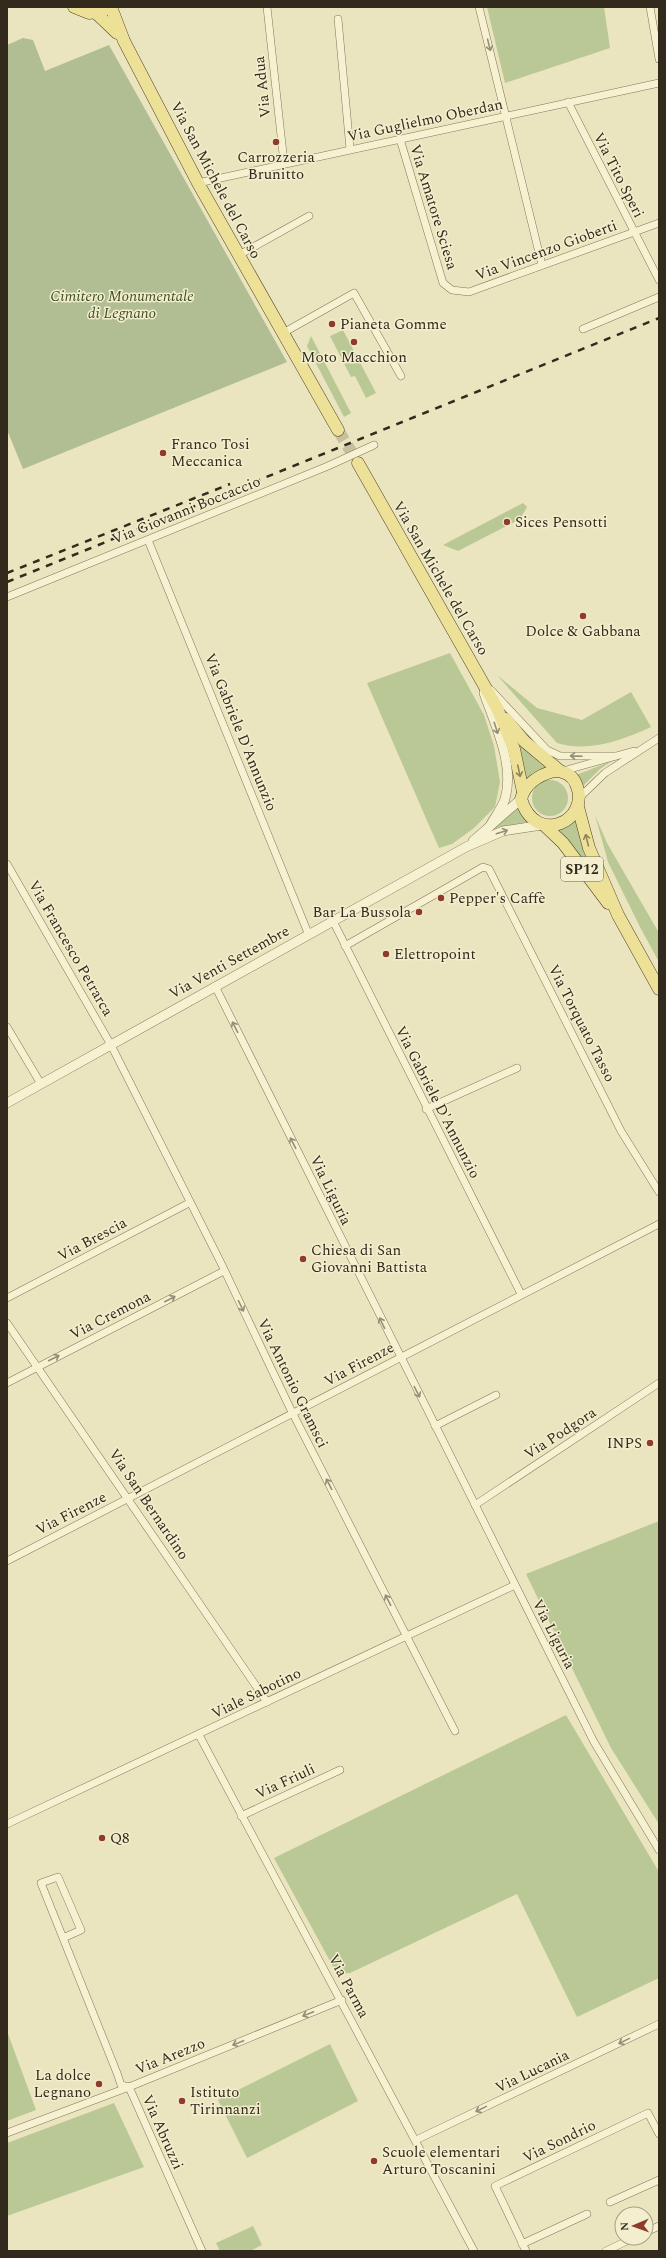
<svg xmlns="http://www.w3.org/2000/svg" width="666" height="2258" font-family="Spectral,serif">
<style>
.green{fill:#b9c894}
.cemetery{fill:#b1bd93}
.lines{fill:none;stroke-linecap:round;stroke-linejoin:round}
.primary-tunnel{stroke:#c6c09e;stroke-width:12;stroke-dasharray:12 6;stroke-linecap:butt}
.minor-casing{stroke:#827558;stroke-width:8}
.tertiary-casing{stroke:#827558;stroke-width:10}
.primary-casing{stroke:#50432d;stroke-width:13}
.minor{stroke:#f6f1d1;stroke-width:7}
.tertiary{stroke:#f6f1d1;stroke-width:9}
.primary{stroke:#ede097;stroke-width:12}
.rail{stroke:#322a1c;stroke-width:2.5;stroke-dasharray:7 7;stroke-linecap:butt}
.oneway{stroke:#948e76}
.oneway2{stroke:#90855a}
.poi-dot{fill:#8e3b2c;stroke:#f3eece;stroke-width:1.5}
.labels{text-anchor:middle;stroke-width:3;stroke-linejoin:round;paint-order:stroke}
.shield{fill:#f3eece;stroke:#6c6551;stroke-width:1}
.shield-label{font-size:14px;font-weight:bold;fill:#322a1c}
.street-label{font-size:15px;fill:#322a1c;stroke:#f3eece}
.poi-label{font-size:15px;fill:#322a1c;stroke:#f3eece;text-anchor:start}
.park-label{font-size:15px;font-style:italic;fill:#3d4e24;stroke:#f3eece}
</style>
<rect width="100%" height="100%" fill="#ebe5bf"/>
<g class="green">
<path d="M487,7H604L610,48L505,83Z"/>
<path d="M343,330L376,393L366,398L355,376L351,377L330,336Z"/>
<path d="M311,336L351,413L344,417L307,346Z"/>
<path d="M523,503L527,507L520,519L458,551L443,545Z"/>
<path d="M450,653L484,715L494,746L500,782L495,807L474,828L452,844L439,848L367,683Z"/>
<path d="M497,675L537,708L582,720L631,692L651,727C622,740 589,753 557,743Z"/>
<path d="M513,734L521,745L546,768L534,772L525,780Z"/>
<path d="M612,761L600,769L582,787L576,775Z"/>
<circle cx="550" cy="798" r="18"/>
<path d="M518,807L527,822L503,827L488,834Z"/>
<path d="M595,815L607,843L659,933V962L640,927L608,862Z"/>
<path d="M575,820L598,880L578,854L555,829L567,826Z"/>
<path d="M659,1521V1824L611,1748L526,1574Z"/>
<path d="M566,1715L659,1872V1978L577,2017L517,1894L350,1973L337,1974L274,1858Z"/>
<path d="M7,2031L36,2110L7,2121Z"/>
<path d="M330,2044L358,2101L247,2158L218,2100Z"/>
<path d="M114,2103L144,2167L7,2216V2143Z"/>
<path d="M253,2226L262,2245L250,2251H220L216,2243Z"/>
</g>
<path class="cemetery" d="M23,38L33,40L45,71L109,45L287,362L23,469L7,430V45Z"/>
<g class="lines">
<path class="primary-tunnel" d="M338,430L358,463"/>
<defs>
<g id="minor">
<path d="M267,7L284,163"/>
<path d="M479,7L542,265"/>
<path d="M650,7L659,59"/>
<path d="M338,19L350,149"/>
<path d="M568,102L659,280"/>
<path d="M400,139L443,283L452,290L469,292L659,223"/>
<path d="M198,183L659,83"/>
<path d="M239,255L309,216"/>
<path d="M583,329L659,297"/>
<path d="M283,333L354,293L401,376"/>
<path d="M148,540L308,933"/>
<path d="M7,597L328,466L374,445"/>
<path d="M491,690L547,750L560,756H615"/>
<path d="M563,771L634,751"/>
<path d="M580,797L605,773L659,738"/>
<path d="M7,864L111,1045L221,1263L290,1408L455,1731"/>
<path d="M333,921L521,1294"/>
<path d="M345,946L483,867L489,869L621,1131L659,1192"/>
<path d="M215,986L594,1742L659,1850"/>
<path d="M7,1027L41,1084"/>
<path d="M426,1109L517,1068"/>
<path d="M7,1298L189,1203"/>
<path d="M7,1323L267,1702"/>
<path d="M7,1383L224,1271"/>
<path d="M435,1426L496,1395"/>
<path d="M475,1505L659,1383"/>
<path d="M7,1561L659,1224"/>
<path d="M199,1735L474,2251"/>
<path d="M241,1816L340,1770"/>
<path d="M7,1824L515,1585"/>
<path d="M63,1938L81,1930L58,1877L41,1883C66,1947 92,2010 117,2073L121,2085L129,2087"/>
<path d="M129,2087L202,2251"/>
<path d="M7,2133L129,2087L342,2000"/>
<path d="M416,2140L659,2024"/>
<path d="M610,2202L659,2180"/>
<path d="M646,2232L659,2226"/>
<path d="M522,2244L587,2214"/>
<path d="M526,2251L495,2186L648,2113L659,2134"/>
<path d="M606,2251L633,2238"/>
</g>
<g id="tertiary">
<path d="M484,693C495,725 515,765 505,799C502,808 494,818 490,826"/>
<path d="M473,841L521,799"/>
<path d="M7,1103L466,847L503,831L542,825"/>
</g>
<g id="primary">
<path d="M74,7L89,13L103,11"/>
<path d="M111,7L124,41L198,183L338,430"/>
<path d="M96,13L117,33"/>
<path d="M358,463L497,708L514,749L523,792"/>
<path d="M506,719L524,741L560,771"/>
<path d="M554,771C563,771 572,774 576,784C592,820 536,848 521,799C525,784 539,775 554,771Z"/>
<path d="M578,807L589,848L618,915L659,989"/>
<path d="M544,825L563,843L608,903"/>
</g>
</defs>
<use href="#minor" class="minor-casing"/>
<use href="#tertiary" class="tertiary-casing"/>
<use href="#primary" class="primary-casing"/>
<use href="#minor" class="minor"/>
<use href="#tertiary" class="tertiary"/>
<use href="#primary" class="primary"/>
<g class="rail">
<path d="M7,573L230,484"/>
<path d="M7,582L659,318"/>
</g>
</g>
<defs><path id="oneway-shaft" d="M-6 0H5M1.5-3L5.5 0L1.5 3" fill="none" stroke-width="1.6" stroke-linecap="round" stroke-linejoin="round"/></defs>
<g class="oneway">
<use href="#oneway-shaft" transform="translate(489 45) rotate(76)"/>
<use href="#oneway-shaft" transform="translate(496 728) rotate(72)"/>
<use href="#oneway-shaft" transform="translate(576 756) rotate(-178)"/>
<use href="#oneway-shaft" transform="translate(502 832) rotate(-18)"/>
<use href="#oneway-shaft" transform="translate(235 1027) rotate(-117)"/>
<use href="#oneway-shaft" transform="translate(293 1143) rotate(-117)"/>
<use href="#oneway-shaft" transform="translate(170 1299) rotate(-27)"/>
<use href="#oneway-shaft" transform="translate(241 1306) rotate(64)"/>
<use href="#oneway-shaft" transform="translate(382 1323) rotate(-116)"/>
<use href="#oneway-shaft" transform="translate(54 1358) rotate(-27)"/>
<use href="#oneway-shaft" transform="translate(417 1392) rotate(63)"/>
<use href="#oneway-shaft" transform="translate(329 1484) rotate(-117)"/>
<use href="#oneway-shaft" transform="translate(388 1600) rotate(-117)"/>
<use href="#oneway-shaft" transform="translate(308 2014) rotate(158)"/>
<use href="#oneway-shaft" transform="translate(624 2041) rotate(154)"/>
<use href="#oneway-shaft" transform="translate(238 2043) rotate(158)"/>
<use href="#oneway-shaft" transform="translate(481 2109) rotate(154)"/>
</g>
<g class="oneway2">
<use href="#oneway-shaft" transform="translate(519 771) rotate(78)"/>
<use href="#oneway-shaft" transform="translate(587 840) rotate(-104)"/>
</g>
<g class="poi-dot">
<circle cx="276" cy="142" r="4"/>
<circle cx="332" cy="324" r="4"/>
<circle cx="354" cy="342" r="4"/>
<circle cx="163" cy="453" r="4"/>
<circle cx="507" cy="522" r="4"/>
<circle cx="583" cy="616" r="4"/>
<circle cx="441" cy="898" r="4"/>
<circle cx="419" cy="912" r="4"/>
<circle cx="386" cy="954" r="4"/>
<circle cx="303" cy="1259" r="4"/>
<circle cx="650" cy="1443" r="4"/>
<circle cx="102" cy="1838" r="4"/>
<circle cx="99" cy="2084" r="4"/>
<circle cx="182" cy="2101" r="4"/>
<circle cx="374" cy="2161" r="4"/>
</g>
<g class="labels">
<rect class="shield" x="561" y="857" width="42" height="24" rx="3"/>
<g class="shield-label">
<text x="582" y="874">SP12</text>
</g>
<g class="street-label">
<text transform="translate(262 87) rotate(-96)" y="5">Via Adua</text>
<text transform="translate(425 120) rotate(-12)" y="5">Via Guglielmo Oberdan</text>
<text transform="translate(619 175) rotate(63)" y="5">Via Tito Speri</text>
<text transform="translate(216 180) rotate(62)" y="5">Via San Michele del Carso</text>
<text transform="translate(434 207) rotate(73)" y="5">Via Amatore Sciesa</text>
<text transform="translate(546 250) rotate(-20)" y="5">Via Vincenzo Gioberti</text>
<text transform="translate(186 510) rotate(-22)" y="5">Via Giovanni Boccaccio</text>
<text transform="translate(441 578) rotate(60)" y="5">Via San Michele del Carso</text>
<text transform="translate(241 732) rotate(68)" y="5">Via Gabriele D'Annunzio</text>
<text transform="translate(71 948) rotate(60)" y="5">Via Francesco Petrarca</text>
<text transform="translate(229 962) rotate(-29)" y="5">Via Venti Settembre</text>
<text transform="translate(582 1023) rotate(63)" y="5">Via Torquato Tasso</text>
<text transform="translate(438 1102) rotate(63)" y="5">Via Gabriele D'Annunzio</text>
<text transform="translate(331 1190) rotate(64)" y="5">Via Liguria</text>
<text transform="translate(92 1239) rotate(-28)" y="5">Via Brescia</text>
<text transform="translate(110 1315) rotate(-27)" y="5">Via Cremona</text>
<text transform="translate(359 1364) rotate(-28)" y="5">Via Firenze</text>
<text transform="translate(293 1383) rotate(64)" y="5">Via Antonio Gramsci</text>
<text transform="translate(560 1433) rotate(-33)" y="5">Via Podgora</text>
<text transform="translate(149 1504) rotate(56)" y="5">Via San Bernardino</text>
<text transform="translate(71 1513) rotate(-27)" y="5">Via Firenze</text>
<text transform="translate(554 1634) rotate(63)" y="5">Via Liguria</text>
<text transform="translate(256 1693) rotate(-26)" y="5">Viale Sabotino</text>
<text transform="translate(285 1781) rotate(-25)" y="5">Via Friuli</text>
<text transform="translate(349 1986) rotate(62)" y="5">Via Parma</text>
<text transform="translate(170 2056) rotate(-22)" y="5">Via Arezzo</text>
<text transform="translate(532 2071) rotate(-26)" y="5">Via Lucania</text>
<text transform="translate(163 2132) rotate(66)" y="5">Via Abruzzi</text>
<text transform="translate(559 2141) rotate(-26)" y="5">Via Sondrio</text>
</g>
<g class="poi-label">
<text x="276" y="162" text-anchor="middle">Carrozzeria<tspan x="276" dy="17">Brunitto</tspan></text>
<text x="340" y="329">Pianeta Gomme</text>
<text x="354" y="362" text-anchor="middle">Moto Macchion</text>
<text x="171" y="449">Franco Tosi<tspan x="171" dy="17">Meccanica</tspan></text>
<text x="515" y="527">Sices Pensotti</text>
<text x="583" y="636" text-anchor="middle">Dolce &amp; Gabbana</text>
<text x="449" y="903">Pepper's Caffè</text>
<text x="411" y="917" text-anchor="end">Bar La Bussola</text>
<text x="394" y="959">Elettropoint</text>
<text x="311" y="1255">Chiesa di San<tspan x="311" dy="17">Giovanni Battista</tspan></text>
<text x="642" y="1448" text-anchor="end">INPS</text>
<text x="110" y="1843">Q8</text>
<text x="91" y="2080" text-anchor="end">La dolce<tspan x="91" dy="17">Legnano</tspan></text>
<text x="190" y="2097">Istituto<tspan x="190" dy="17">Tirinnanzi</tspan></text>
<text x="382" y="2157">Scuole elementari<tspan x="382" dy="17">Arturo Toscanini</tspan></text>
</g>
<g class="park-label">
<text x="122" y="301">Cimitero Monumentale<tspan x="122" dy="17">di Legnano</tspan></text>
</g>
</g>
<rect width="666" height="2258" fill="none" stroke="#322a1c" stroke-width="16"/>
<g transform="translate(634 2226) rotate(268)"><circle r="19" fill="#f3eece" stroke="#a6a087"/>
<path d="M0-3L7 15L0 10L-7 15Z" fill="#8e3b2c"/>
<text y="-6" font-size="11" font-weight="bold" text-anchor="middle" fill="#322a1c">N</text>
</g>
</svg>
